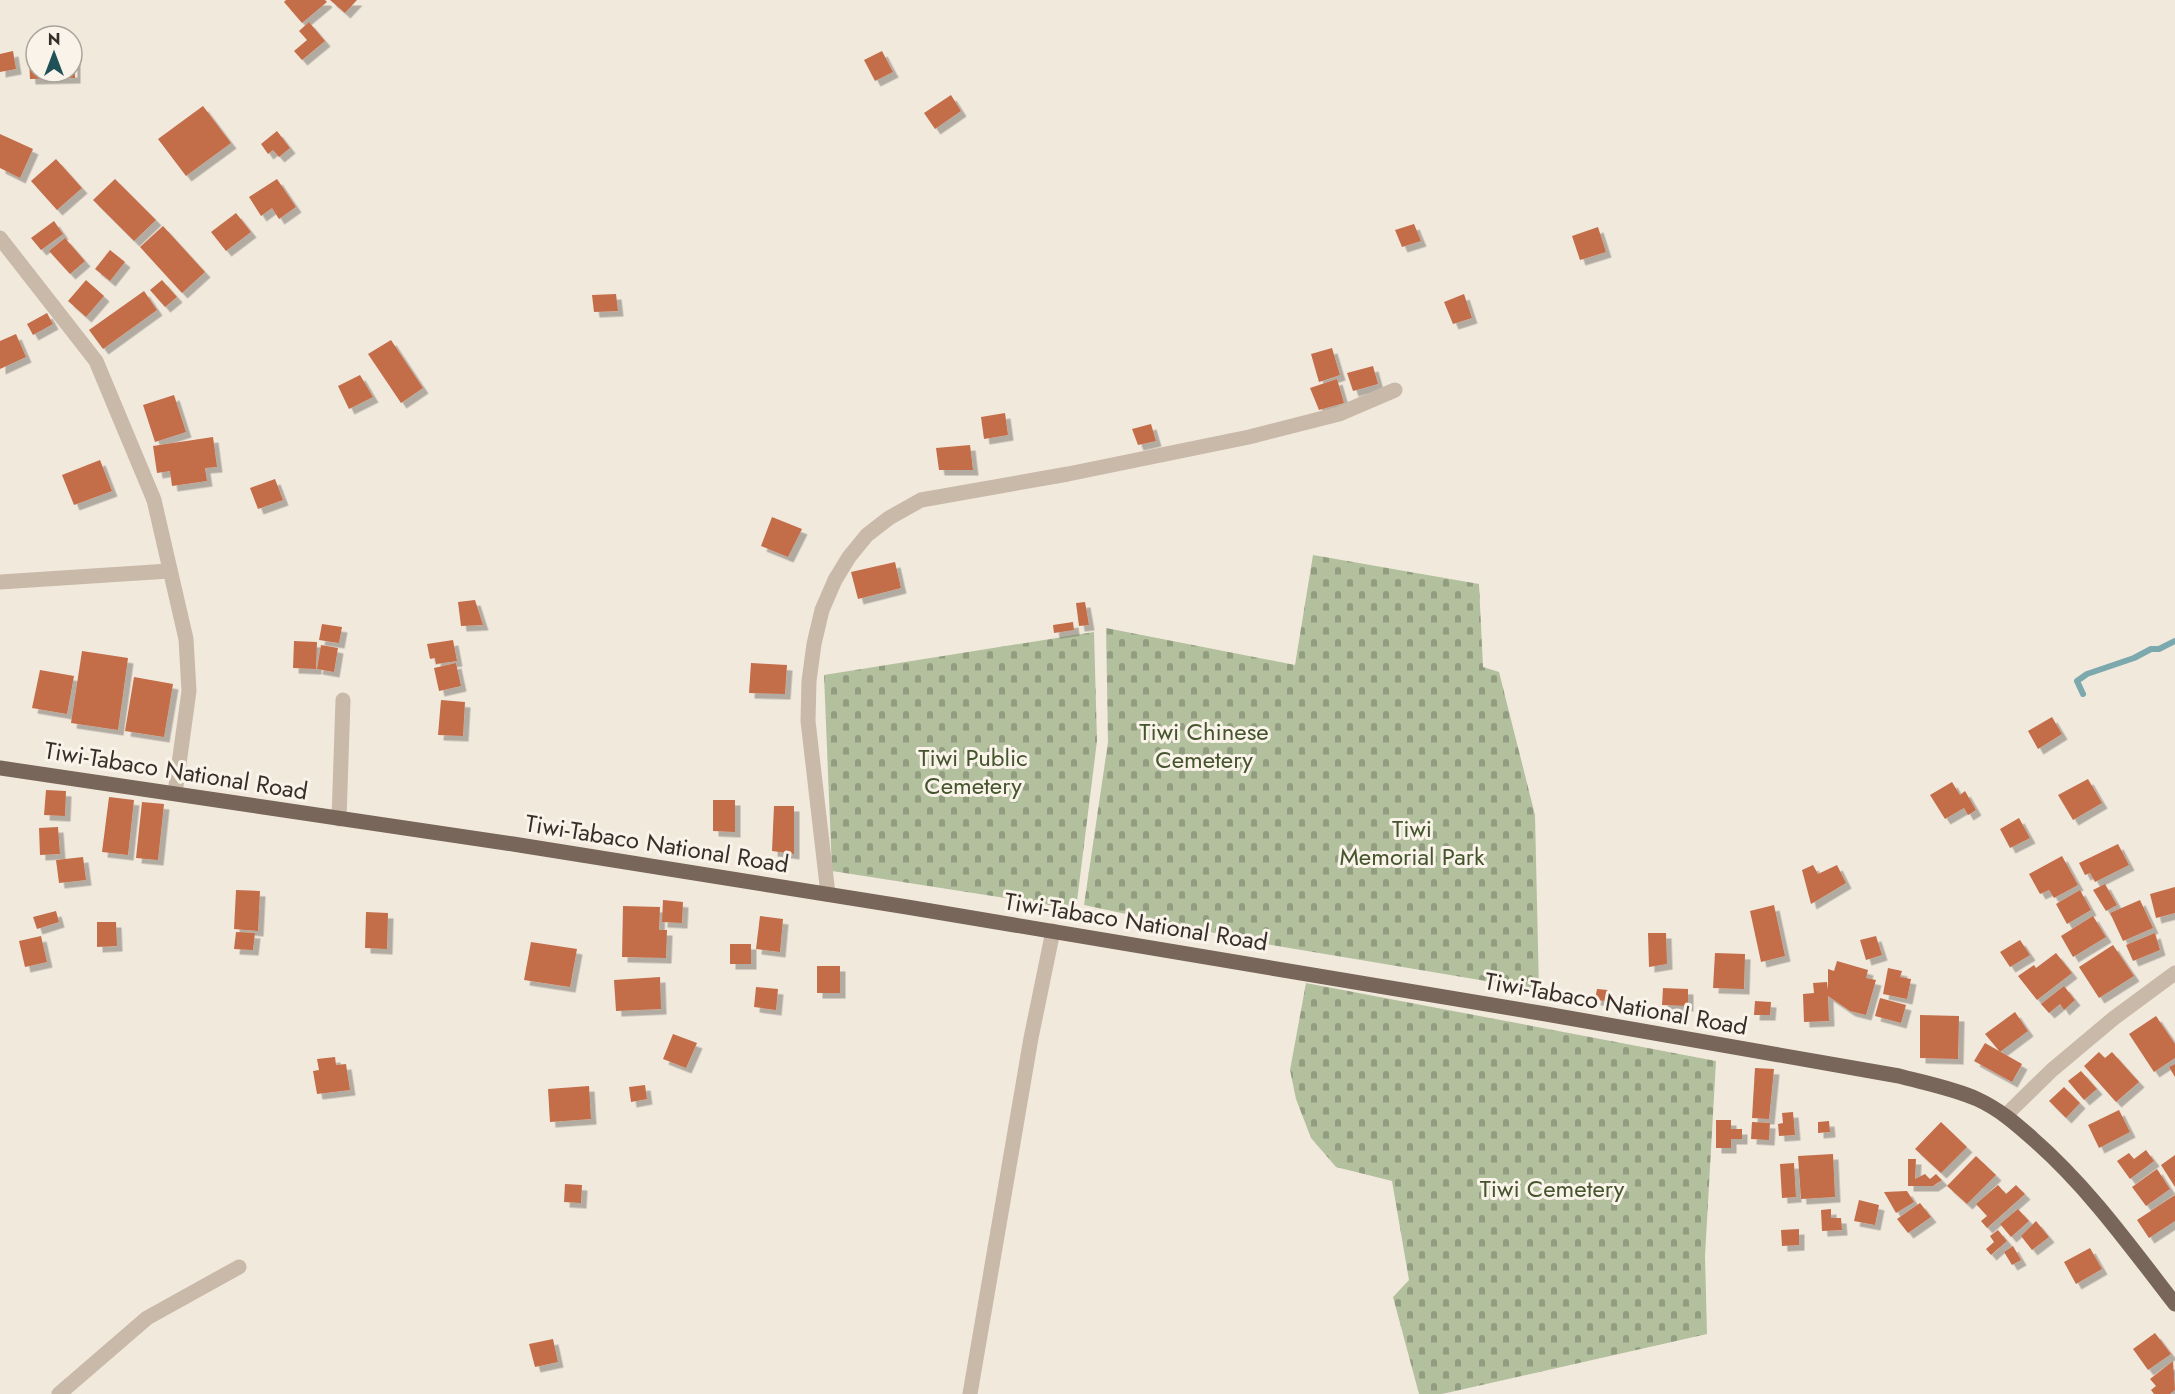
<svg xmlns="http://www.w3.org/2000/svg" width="2175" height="1394" font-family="Jost,sans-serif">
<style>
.cemetery{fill:url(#cemetery-stones)}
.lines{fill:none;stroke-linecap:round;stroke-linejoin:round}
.stream{stroke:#7ca9ae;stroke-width:6}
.building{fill:#c36d4a;filter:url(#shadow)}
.minor{stroke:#c9b9a9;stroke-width:15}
.major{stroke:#78665a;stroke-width:15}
.labels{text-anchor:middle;stroke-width:6;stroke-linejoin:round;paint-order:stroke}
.park-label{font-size:24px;fill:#44542d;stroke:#f9f3e9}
.street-label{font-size:24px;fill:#372e29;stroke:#f9f3e9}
</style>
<defs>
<pattern id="cemetery-stones" width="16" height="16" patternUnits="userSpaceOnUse" patternTransform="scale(1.5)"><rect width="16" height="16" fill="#b3c09d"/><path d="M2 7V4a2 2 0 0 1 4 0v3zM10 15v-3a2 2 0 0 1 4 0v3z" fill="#929c80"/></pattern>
<filter id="shadow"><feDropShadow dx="5.5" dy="5.5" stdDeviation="0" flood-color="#0004"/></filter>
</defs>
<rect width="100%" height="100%" fill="#f2e9dd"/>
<g class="cemetery">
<path d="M1313,555L1479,584L1483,667L1499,672L1535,815L1539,990L1266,944L1084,905L1108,742L1106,628L1295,665Z"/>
<path d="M1094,632L1097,741L1076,909L832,871L824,675Z"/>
<path d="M1306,983L1716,1061L1705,1256L1707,1334L1442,1394H1419L1393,1297L1409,1280L1392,1181L1336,1167L1311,1138L1296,1099L1290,1070Z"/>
</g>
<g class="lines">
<path class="stream" d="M2083,694L2077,681L2087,674L2134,658L2151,649H2159L2175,641"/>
</g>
<g class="building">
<path d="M286,0H325L327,2L302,23L284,2Z"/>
<path d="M330,0H357L345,13Z"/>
<path d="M309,22L325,41L302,60L294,51L307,40L299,31Z"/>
<path d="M13,51L16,69L0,72V54Z"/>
<path d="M882,51L893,72L875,81L864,60Z"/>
<path d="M72,57H75V78L30,79L29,58H36V72H72Z"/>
<path d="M951,95L961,111L935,129L924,113Z"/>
<path d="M203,106L231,143L186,176L158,139Z"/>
<path d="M277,131L290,148L279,157L273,150L268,154L261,144Z"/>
<path d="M0,134L33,149L20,178L0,168Z"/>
<path d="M56,159L82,188L57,210L31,181Z"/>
<path d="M115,179L156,220L134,241L93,200Z"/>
<path d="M277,179L296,207L279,219L272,208L261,216L249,197Z"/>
<path d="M236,213L251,232L226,251L211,232Z"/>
<path d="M54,221L63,234L41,250L31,238Z"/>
<path d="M1414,224L1421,241L1402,247L1395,230Z"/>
<path d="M163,226L205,272L182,293L140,247Z"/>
<path d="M1598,227L1606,252L1580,260L1572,236Z"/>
<path d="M65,238L85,261L70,274L49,251Z"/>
<path d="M110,250L125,262L110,281L95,269Z"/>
<path d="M86,280L104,296L86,317L68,301Z"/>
<path d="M162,280L177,297L165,307L150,290Z"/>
<path d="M144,291L157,310L103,349L89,330Z"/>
<path d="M616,294L618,311L594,312L592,295Z"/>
<path d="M1464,294L1472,318L1453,324L1444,302Z"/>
<path d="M47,313L53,324L33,335L27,324Z"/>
<path d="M16,334L26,357L0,369V341Z"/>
<path d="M391,340L423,388L401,403L368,354Z"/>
<path d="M1332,348L1340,375L1319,382L1311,354Z"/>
<path d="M1373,366L1378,384L1353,391L1347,373Z"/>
<path d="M360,375L373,397L349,409L338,386Z"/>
<path d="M1337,379L1344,403L1319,410L1310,388Z"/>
<path d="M174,395L186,432L155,442L143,405Z"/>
<path d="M1005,413L1008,435L984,439L981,417Z"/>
<path d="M1151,424L1156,441L1138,445L1132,429Z"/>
<path d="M213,437L217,467L205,468L207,481L172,486L170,471L157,473L153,446Z"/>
<path d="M970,445L973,470H939L936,448Z"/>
<path d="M100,460L112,491L74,505L62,475Z"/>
<path d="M275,479L283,500L258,509L250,488Z"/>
<path d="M772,517L802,529L788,557L761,546Z"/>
<path d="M895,562L901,588L858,599L851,572Z"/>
<path d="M475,600L483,625L461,626L458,602Z"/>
<path d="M1085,602L1089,625L1079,626L1076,603Z"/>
<path d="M1073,622L1074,630L1054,633L1053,625Z"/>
<path d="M322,624L342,627L339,643L319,640Z"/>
<path d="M453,640L457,661L436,664L435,658L430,659L427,644Z"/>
<path d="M294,641L317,642L316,669L293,668Z"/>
<path d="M321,645L338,648L334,672L317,669Z"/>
<path d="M82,651L128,658L118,730L71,723Z"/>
<path d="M456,663L461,686L439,691L434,668Z"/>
<path d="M751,663L787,665L785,694L749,693Z"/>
<path d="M40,670L74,676L67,714L32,708Z"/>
<path d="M134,677L173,684L164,737L125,731Z"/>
<path d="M441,700L465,702L463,736L438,735Z"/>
<path d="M2052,717L2062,734L2038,749L2028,731Z"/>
<path d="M2088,779L2102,803L2073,820L2058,795Z"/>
<path d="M1952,782L1960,795L1965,791L1976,810L1968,815L1964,808L1945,819L1930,795Z"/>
<path d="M46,790L66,791L65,816L44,815Z"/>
<path d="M109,797L134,800L128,855L102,852Z"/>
<path d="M713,800H735V832L713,831Z"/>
<path d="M142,802L164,804L158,860L136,858Z"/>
<path d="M774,806H794V854L772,851Z"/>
<path d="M2019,818L2030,838L2010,848L2000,829Z"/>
<path d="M58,827L60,854L40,855L39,828Z"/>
<path d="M2118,844L2129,865L2095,882L2090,873L2085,875L2079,863Z"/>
<path d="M2062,856L2078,885L2054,898L2049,890L2040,894L2029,874Z"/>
<path d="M83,857L86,880L59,883L56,860Z"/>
<path d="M1813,865L1818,874L1837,865L1846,883L1811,904L1802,870Z"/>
<path d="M2105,884L2117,905L2106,911L2093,890Z"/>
<path d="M2175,887V913L2156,918L2150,894Z"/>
<path d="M236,890L260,891L258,931L234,929Z"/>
<path d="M2080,890L2091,910L2067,924L2056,904Z"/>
<path d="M663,900L683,902L682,923L662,922Z"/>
<path d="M2140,900L2153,928L2123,941L2110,913Z"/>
<path d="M1774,905L1785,956L1761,962L1750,911Z"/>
<path d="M623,906L660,907L659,930H667L666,958L622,957Z"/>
<path d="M56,911L59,922L37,929L33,917Z"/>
<path d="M366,912L388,913L387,949L365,948Z"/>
<path d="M760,916L783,919L780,952L756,949Z"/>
<path d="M2093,916L2106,937L2073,957L2061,936Z"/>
<path d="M97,922H116L117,946L97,947Z"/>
<path d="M236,932L255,933L253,950L234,949Z"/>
<path d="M1648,933H1666L1667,964L1649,967Z"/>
<path d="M2155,933L2160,950L2133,961L2126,945Z"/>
<path d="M41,936L47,962L25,967L19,941Z"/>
<path d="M1876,936L1882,955L1866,960L1860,940Z"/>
<path d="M2020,940L2030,955L2010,967L2000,952Z"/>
<path d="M531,942L577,949L570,987L524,980Z"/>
<rect x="730" y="944" width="21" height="20"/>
<path d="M2113,945L2134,976L2099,998L2079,967Z"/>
<path d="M1715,953L1745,954L1744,989L1713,988Z"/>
<path d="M2056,953L2072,973L2037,1000L2018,976L2034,965L2036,968Z"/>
<path d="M1837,961L1868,970L1866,978L1876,980L1866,1015L1850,1011L1828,996L1829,1021L1804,1022L1803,994L1814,993L1813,983L1827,982L1828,990V969L1834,971Z"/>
<rect x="817" y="966" width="23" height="27"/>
<path d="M1888,968L1902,971L1900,977L1911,979L1907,999L1883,994Z"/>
<path d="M660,977L661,1009L616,1011L614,980Z"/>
<path d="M2064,986L2075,1000L2064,1010L2060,1004L2049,1013L2041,1004Z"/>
<path d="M756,987L778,989L776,1010L754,1007Z"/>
<path d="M1663,988L1688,989V1006L1662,1005Z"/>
<path d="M1597,989L1608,990L1606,1001L1595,1000Z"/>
<path d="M1880,998L1906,1005L1901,1023L1875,1016Z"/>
<path d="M1755,1001L1771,1002L1770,1015H1754Z"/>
<path d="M2015,1012L2028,1031L2000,1052L1985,1034Z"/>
<path d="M1920,1015L1959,1016L1958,1059L1920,1058Z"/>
<path d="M2156,1016L2175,1044V1058L2154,1072L2129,1034Z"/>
<path d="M673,1034L697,1043L686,1068L663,1059Z"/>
<path d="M1985,1043L2022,1064L2012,1082L1974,1061Z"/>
<path d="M2099,1052L2105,1058L2112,1052L2139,1082L2116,1102L2084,1066Z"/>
<path d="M335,1057L336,1065L346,1064L350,1090L317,1094L313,1071L319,1070L317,1059Z"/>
<path d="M2175,1064V1077L2169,1067Z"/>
<path d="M1755,1068L1774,1069L1769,1119L1752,1118Z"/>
<path d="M2081,1071L2097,1089L2084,1100L2068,1081Z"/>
<path d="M645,1085L647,1099L631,1102L629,1087Z"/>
<path d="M589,1086L591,1119L550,1122L548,1089Z"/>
<path d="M2064,1087L2080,1103L2066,1118L2049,1101Z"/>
<path d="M2119,1110L2130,1132L2099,1148L2088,1125Z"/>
<path d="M1793,1112L1795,1135L1779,1136L1778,1124L1783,1123L1782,1113Z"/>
<path d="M1716,1120H1731V1129H1742V1139H1731V1148H1716Z"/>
<path d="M1829,1121L1830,1132L1818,1133V1122Z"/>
<path d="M1752,1122L1770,1123L1769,1140L1751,1139Z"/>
<path d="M1941,1122L1967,1147L1941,1173L1915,1149Z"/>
<path d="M2146,1150L2154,1161L2130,1179L2117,1161L2129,1153L2134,1159Z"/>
<path d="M1833,1154L1835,1197L1801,1199L1798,1156Z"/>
<path d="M2175,1155V1187L2161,1165Z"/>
<path d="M1976,1156L1996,1175L1967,1204L1947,1186Z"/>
<path d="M1908,1159H1916L1915,1179L1925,1174L1930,1179L1936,1174L1942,1180L1933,1186H1908Z"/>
<path d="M1794,1163L1796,1197L1782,1198L1780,1164Z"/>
<path d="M2157,1169L2170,1189L2146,1206L2132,1187Z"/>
<path d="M565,1184L582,1185L581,1203L564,1202Z"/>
<path d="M1998,1185L2006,1194L2016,1185L2025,1194L1987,1228L1981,1221L1987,1216L1976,1204Z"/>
<path d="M1907,1191L1914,1202L1896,1213L1884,1192Z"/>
<path d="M2175,1195V1221L2149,1238L2137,1220Z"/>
<path d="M1859,1200L1879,1205L1875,1225L1854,1221Z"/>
<path d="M1920,1203L1931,1217L1908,1233L1897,1219Z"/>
<path d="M1831,1209V1218H1841L1842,1230L1822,1231L1821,1210Z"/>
<path d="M2018,1209L2029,1221L2011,1237L2000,1224Z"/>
<path d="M2036,1221L2049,1237L2032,1250L2021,1236Z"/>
<path d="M1799,1229V1245L1782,1246L1781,1230Z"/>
<path d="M1998,1230L2007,1241L1991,1255L1986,1249L1994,1242L1990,1236Z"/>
<path d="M2013,1246L2021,1260L2012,1265L2004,1252Z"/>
<path d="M2090,1248L2102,1269L2076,1284L2064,1262Z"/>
<path d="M2155,1333L2171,1354L2148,1370L2133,1349Z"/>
<path d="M553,1339L558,1362L535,1367L529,1344Z"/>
<path d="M2173,1361L2175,1390L2170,1394H2154L2151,1390L2156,1386L2150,1379Z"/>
</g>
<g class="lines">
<g class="minor">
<path d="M0,238L96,361L154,500L186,639L189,691L175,793"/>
<path d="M0,582L169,571"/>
<path d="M339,819L343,700"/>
<path d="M828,894L808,721L809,681L814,644L822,610L835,580L849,557L867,535L889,518L921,500L1068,474L1249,437L1339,414L1395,390"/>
<path d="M2006,1115L2052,1070L2114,1018L2175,973"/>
<path d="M59,1394L147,1318L239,1267"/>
<path d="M970,1394L1031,1038L1053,931"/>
</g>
<path class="major" d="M0,768L513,844L907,907L1546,1014L1899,1076C1925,1083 1952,1088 1977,1099C1999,1109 2015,1123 2033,1139C2088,1187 2130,1246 2175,1304"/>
</g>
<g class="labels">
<g class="park-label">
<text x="1204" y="740">Tiwi Chinese<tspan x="1204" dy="28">Cemetery</tspan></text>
<text x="973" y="766">Tiwi Public<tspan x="973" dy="28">Cemetery</tspan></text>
<text x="1412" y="837">Tiwi<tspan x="1412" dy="28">Memorial Park</tspan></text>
<text x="1552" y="1197">Tiwi Cemetery</text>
</g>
<g class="street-label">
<text transform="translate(176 771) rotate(9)" y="8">Tiwi-Tabaco National Road</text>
<text transform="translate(657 844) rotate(9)" y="8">Tiwi-Tabaco National Road</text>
<text transform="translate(1136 922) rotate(9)" y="8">Tiwi-Tabaco National Road</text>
<text transform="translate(1616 1004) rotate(10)" y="8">Tiwi-Tabaco National Road</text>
</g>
</g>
<g transform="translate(54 54)"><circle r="28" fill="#f9f3e9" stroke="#aba49c" stroke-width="1.5"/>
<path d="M0-4.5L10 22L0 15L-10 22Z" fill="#1f5157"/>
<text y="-9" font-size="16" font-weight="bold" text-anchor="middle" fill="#372e29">N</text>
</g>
</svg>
